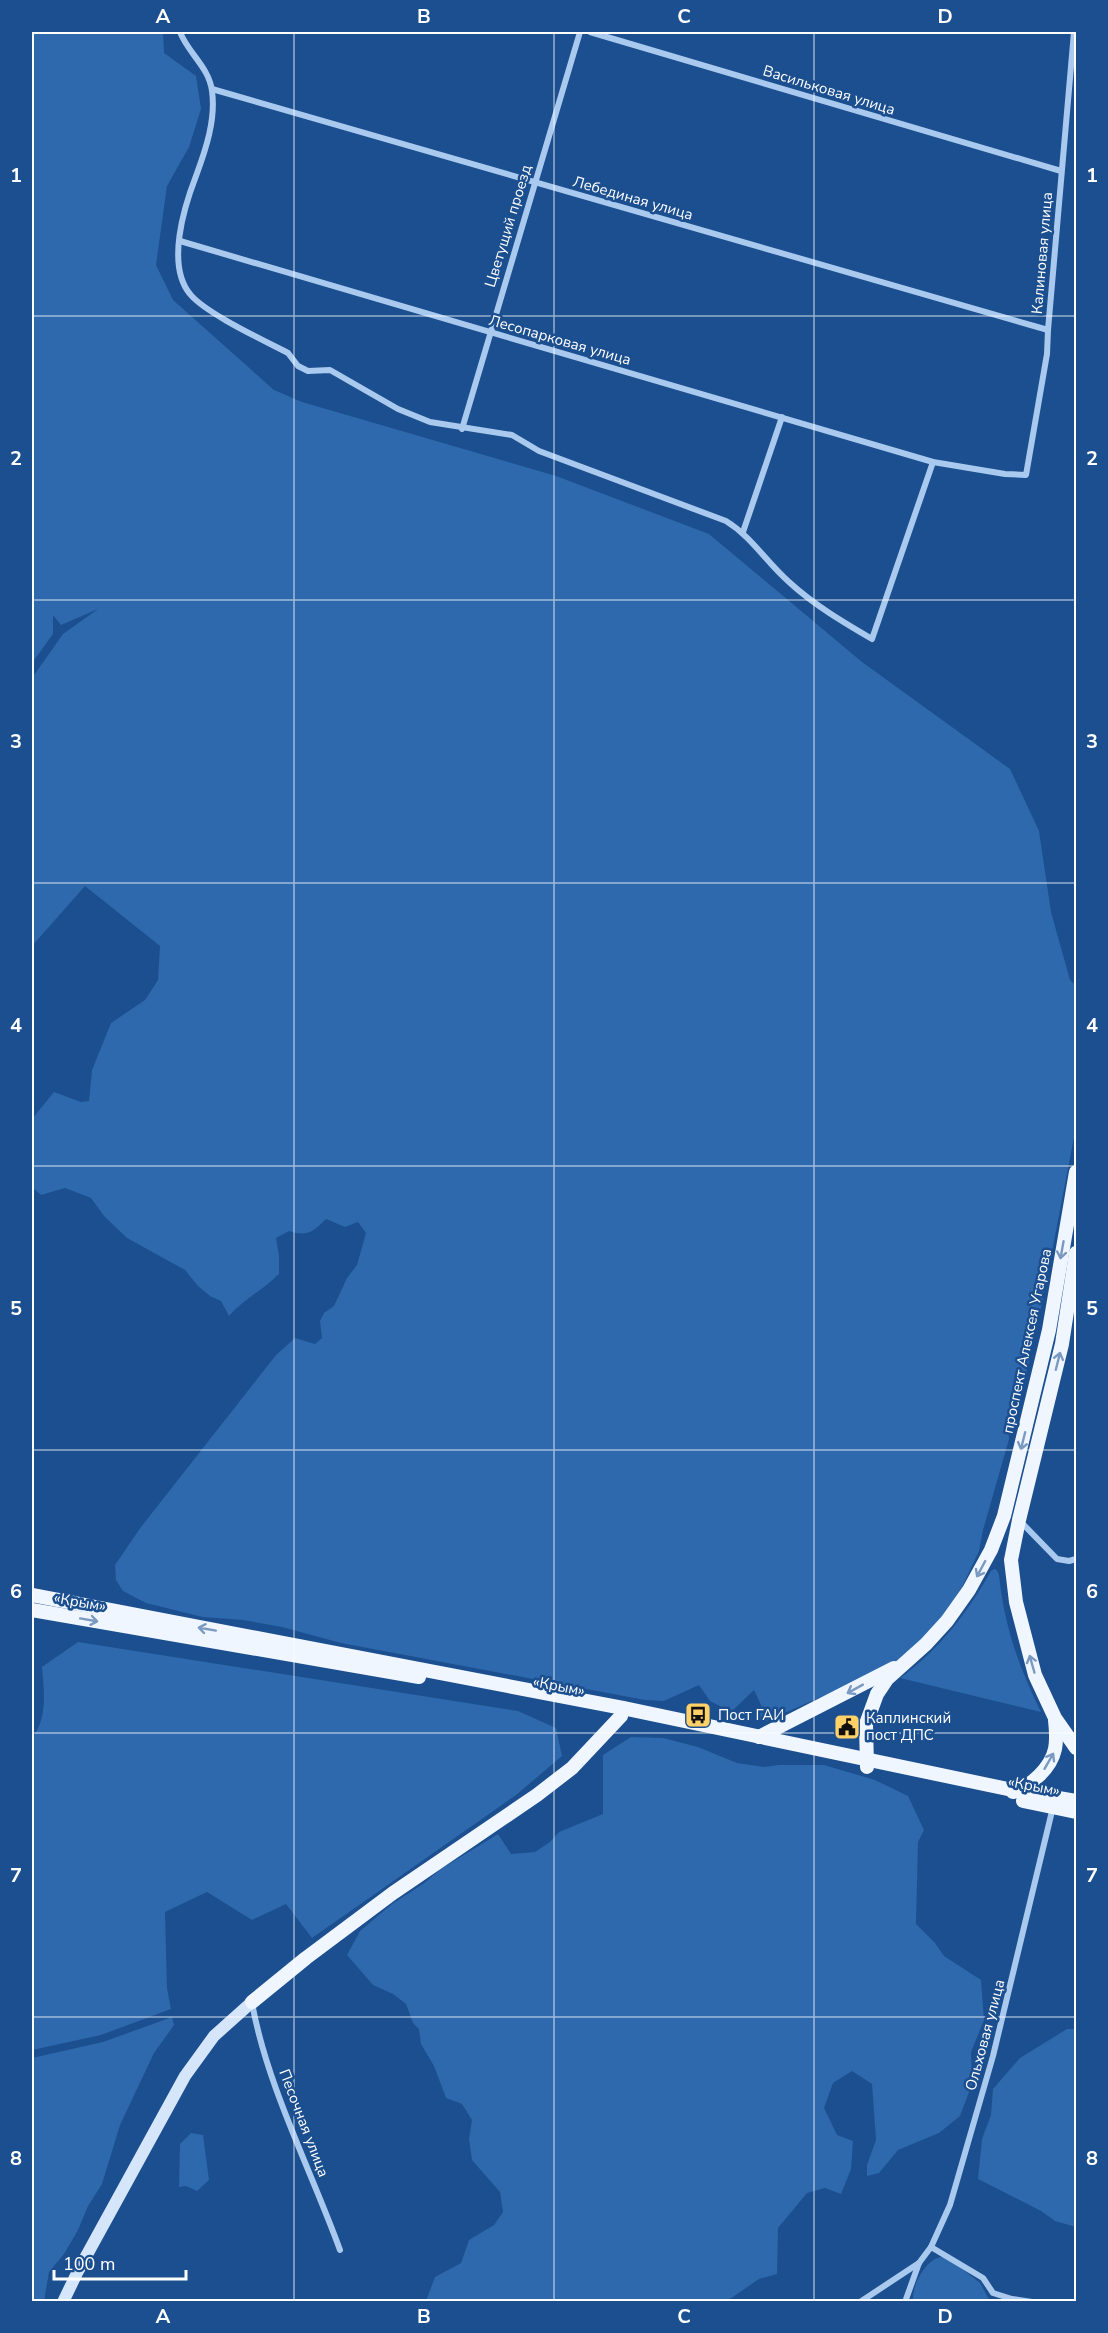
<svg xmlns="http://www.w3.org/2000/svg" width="1108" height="2333" font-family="'Nunito Sans',sans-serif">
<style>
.green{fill:#2e69ad}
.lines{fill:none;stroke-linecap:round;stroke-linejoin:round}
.street{stroke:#a9c9ee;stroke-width:6}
.secondary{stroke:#d6e6fa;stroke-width:12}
.primary{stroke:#f0f6ff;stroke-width:14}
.oneway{stroke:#7b9ac1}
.grid{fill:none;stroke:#fff;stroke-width:1.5;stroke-opacity:0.55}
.labels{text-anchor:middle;stroke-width:5;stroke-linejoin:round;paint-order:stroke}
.street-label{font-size:15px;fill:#fff;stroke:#1b4f8f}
.poi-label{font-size:15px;fill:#fff;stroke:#1b4f8f;text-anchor:start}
.neatline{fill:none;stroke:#fff;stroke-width:2}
.grid-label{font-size:20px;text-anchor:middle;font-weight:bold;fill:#fff}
</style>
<rect width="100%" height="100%" fill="#1b4f8f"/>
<g class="green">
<path d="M32,32H163L164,53L196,76L201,109L189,147L167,186L156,265L173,300L274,390L302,402L556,476L709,534L862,662L1010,769L1039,831L1051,912L1070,980L1076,986V1127L1042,1303L1024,1383L1014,1393L1007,1419L1009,1439L983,1530L979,1551L962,1587L935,1628L894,1665L764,1722L754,1715L762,1707L754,1690L731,1712L710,1701L699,1685L664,1701L645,1700L341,1643L282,1627L243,1620L203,1617L146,1603L123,1591L116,1580L115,1565L141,1527L276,1355L295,1338L315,1344L322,1338L320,1321L324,1313L334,1306L347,1278L357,1265L366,1233L358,1222L345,1227L326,1219C313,1232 307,1237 289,1231L276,1238L279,1256V1274C263,1290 244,1299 229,1316L221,1301L210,1296L198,1286L185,1270L127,1238L104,1216L91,1198L65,1188L41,1195L32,1187V1119L54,1092L81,1102L89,1101L92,1070L111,1023L145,1000L158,980L160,946L85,886L32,946V678L63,634L98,609L61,625L53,615V634L32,663Z"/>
<path d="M994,1569L997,1570L999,1575C1004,1625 1019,1668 1041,1712L900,1678C939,1650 968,1612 991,1571Z"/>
<path d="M78,1642L518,1711L556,1728L562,1756L516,1795L312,1938L286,1904L252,1920L207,1892L165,1912L167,1988L171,2009L101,2035L32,2050V1738C48,1718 44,1691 42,1667Z"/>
<path d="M631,1737L663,1738L698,1747L737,1763L764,1767L779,1765H824L875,1780L908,1796L924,1830L918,1842L916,1924L935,1943L944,1956L981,1980L984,2020L971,2052L972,2084L960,2116L939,2133L898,2150L879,2173L867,2176V2165L876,2140L872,2084L852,2071L833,2083L824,2108L837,2135L853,2141L851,2169L841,2194L825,2188L807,2193L778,2228L777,2274L759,2279L727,2301H426L435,2277L461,2263L469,2240L494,2225L503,2212L500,2192L472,2160L469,2139L472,2120L462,2104L446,2098L434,2066L421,2044L419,2029L413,2023L406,2004L393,1994L373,1985L347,1955L360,1931L392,1904L423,1884L441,1869L498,1834L511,1854L535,1852L550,1842L559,1832L603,1814V1755Z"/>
<path d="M172,2017L174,2025L154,2053L120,2125L102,2184L88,2206L78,2230L64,2254L49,2272L44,2301H32V2058L103,2042Z"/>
<path d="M1067,2029H1076V2227L1055,2221L1041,2211L978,2179L982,2139L991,2115L993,2089L1020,2058Z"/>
<path d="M191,2133L203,2135L209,2180L197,2191L186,2186L179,2187L180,2144Z"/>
<path d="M946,2256L980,2283L990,2301H913C912,2288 921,2269 932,2261C935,2258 942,2257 946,2256Z"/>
</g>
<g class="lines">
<g class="street">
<path d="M180,32C188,53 209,67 212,91C216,119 206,149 196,176C184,207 166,265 190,294C205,313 265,341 288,353L298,366L308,371L330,370L398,409L430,422L512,435L539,451L726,521C752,537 766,562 789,582C814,605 843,622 872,639L933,462"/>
<path d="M590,32L1061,171"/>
<path d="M212,89L1048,330"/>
<path d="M180,241L933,462L1005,474L1026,475L1047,354L1048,330L1074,32"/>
<path d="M462,429L580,32"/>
<path d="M743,532L782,417"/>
<path d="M1019,1520L1057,1559L1069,1561L1076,1559"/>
<path d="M252,2003C267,2086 311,2170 340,2250"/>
<path d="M931,2247L983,2278L993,2293L1012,2299L1032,2302"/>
<path d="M860,2302L919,2263"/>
<path d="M905,2302L919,2263L931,2247L950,2205L993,2056L1053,1807"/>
</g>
<path class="secondary" d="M63,2302L78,2271L185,2076L214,2036L252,2002"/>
<g class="primary">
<path d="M1076,1253L1062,1344L1019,1520L1011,1560L1016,1602L1035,1675L1055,1718L1076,1748"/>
<path d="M32,1595L623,1708L1017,1791L1076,1801"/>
<path d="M32,1610L419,1677"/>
<path d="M759,1737L894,1668"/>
<path d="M867,1767L866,1724L877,1694L887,1679L926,1644L947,1621L969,1590L991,1550L1004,1516L1049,1330L1076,1172"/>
<path d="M1013,1792C1031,1786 1051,1768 1055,1749C1057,1739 1056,1729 1055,1720"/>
<path d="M1023,1801L1076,1812"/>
<path d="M252,2002L306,1958L393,1893L537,1795L572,1768L621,1716L623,1708"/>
</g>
</g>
<defs><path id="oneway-shaft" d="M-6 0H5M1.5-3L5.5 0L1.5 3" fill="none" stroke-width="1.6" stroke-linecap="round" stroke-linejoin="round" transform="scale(1.5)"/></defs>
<g class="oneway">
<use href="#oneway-shaft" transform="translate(1062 1250) rotate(100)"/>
<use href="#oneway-shaft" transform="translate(1058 1361) rotate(-76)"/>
<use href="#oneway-shaft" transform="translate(1023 1441) rotate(104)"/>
<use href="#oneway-shaft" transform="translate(981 1569) rotate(118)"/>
<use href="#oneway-shaft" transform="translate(89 1620) rotate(10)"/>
<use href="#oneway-shaft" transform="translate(207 1629) rotate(-170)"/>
<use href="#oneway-shaft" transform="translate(1032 1664) rotate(-106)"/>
<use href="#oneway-shaft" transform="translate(855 1689) rotate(151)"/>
<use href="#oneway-shaft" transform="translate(1049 1761) rotate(-60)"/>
</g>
<path class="grid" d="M294,32V2302M554,32V2302M814,32V2302M32,316H1076M32,600H1076M32,883H1076M32,1166H1076M32,1450H1076M32,1733H1076M32,2017H1076"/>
<defs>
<symbol id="bus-square" viewBox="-11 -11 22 22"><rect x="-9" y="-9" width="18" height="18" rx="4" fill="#ffd166" stroke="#1b4f8f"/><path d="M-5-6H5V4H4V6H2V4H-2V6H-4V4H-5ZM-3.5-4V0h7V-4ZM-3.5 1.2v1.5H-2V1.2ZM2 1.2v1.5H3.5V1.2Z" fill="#111"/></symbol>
<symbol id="civic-square" viewBox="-11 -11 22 22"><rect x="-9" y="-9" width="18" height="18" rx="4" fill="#ffd166" stroke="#1b4f8f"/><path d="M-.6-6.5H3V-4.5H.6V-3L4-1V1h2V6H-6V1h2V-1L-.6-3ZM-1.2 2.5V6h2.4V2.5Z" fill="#111"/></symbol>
</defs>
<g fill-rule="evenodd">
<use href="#bus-square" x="683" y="1700" width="30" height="30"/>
<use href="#civic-square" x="832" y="1712" width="30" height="30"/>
</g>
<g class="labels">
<g class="street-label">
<text transform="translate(829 90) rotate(17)" y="5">Васильковая улица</text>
<text transform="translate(633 198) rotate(16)" y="5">Лебединая улица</text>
<text transform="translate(508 226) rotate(-73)" y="5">Цветущий проезд</text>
<text transform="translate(1042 253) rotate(-85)" y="5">Калиновая улица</text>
<text transform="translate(560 340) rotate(16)" y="5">Лесопарковая улица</text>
<text transform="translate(1027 1341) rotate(-78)" y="5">проспект Алексея Угарова</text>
<text transform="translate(80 1602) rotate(10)" y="5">«Крым»</text>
<text transform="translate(559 1686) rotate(11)" y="5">«Крым»</text>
<text transform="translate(1034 1786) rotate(11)" y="5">«Крым»</text>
<text transform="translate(985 2035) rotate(-75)" y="5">Ольховая улица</text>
<text transform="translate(304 2123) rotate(69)" y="5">Песочная улица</text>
</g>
<g class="poi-label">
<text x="718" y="1720">Пост ГАИ</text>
<text x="866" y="1723">Каплинский<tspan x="866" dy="17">пост ДПС</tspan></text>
</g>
</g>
<rect width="1108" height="2333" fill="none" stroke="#1b4f8f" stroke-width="66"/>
<path d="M54 2270v9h132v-9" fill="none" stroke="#ffffff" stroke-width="3"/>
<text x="63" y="2270" font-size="18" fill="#ffffff" stroke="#1b4f8f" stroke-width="4.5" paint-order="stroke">100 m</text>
<rect x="33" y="33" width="1042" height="2267" class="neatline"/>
<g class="grid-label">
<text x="163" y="23">A</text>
<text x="424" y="23">B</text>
<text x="684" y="23">C</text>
<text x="945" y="23">D</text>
<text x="16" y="182">1</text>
<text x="1092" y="182">1</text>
<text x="16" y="465">2</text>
<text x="1092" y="465">2</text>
<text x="16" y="748">3</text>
<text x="1092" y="748">3</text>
<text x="16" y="1032">4</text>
<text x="1092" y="1032">4</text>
<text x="16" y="1315">5</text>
<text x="1092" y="1315">5</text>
<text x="16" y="1598">6</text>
<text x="1092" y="1598">6</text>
<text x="16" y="1882">7</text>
<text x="1092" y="1882">7</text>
<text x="16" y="2165">8</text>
<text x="1092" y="2165">8</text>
<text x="163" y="2323">A</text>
<text x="424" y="2323">B</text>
<text x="684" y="2323">C</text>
<text x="945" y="2323">D</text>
</g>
</svg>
